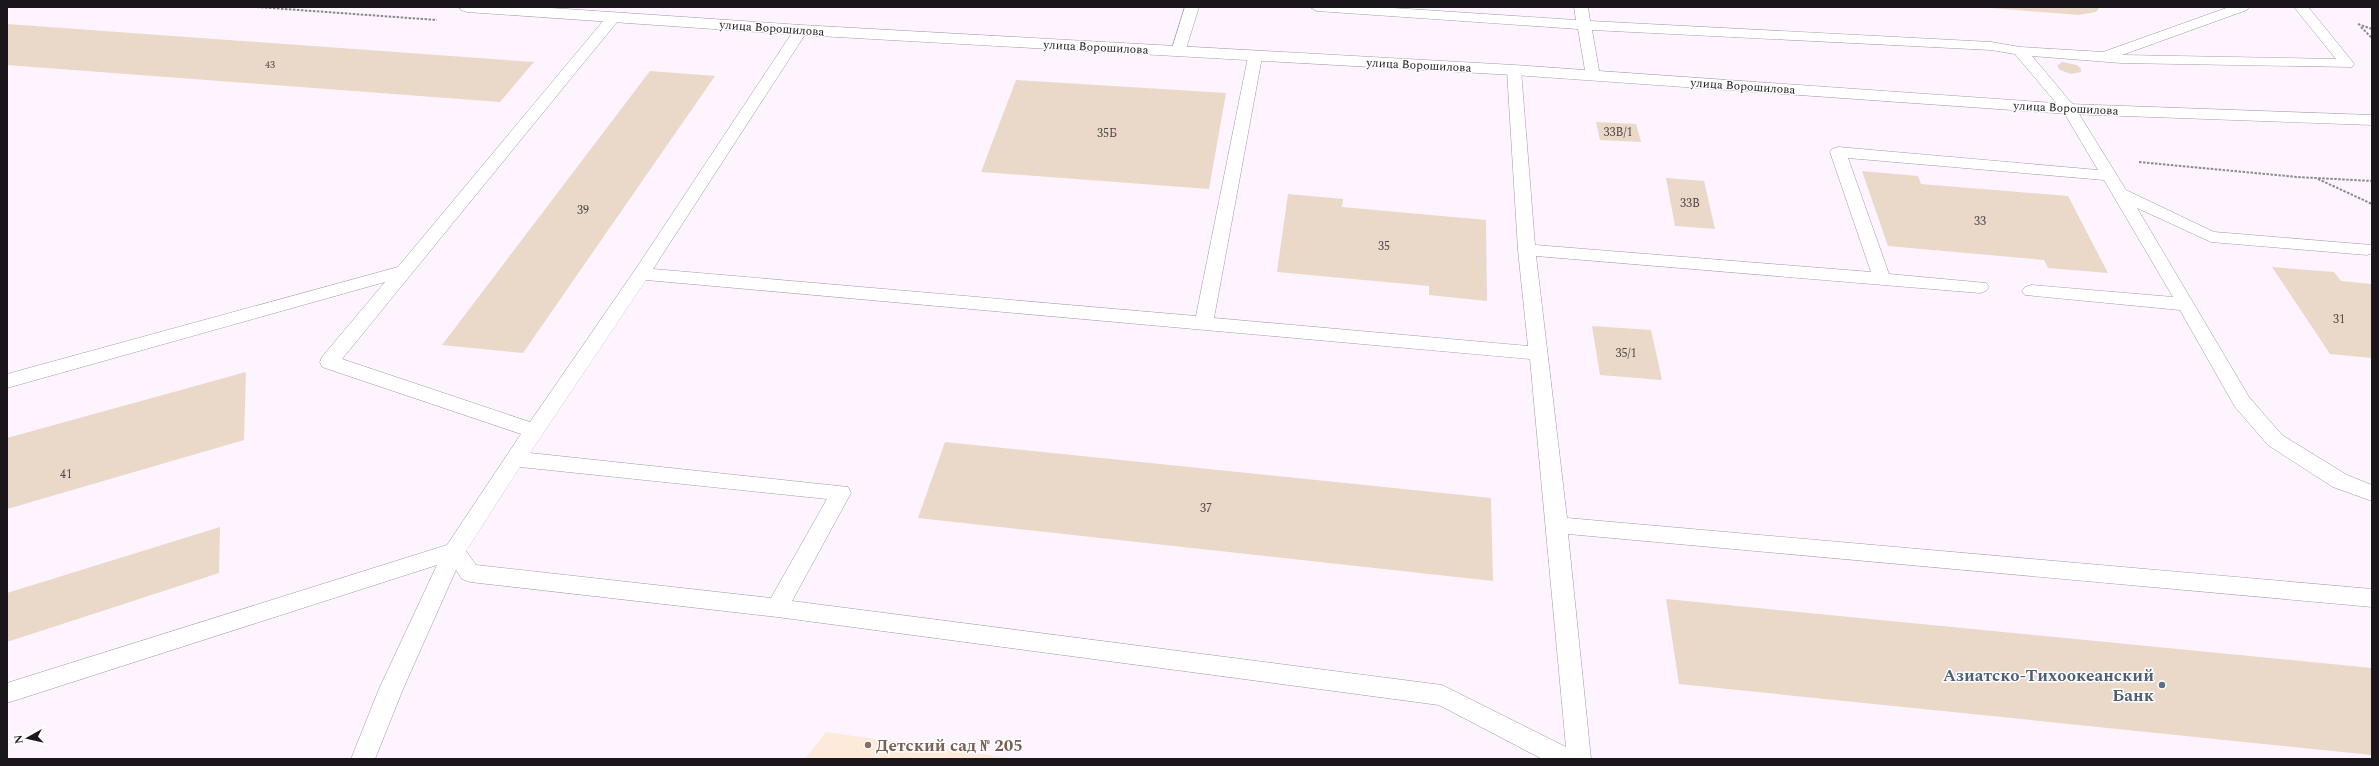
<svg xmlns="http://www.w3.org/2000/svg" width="2379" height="766" font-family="Spectral,serif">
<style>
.education{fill:#fdeada}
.building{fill:#ead8c9}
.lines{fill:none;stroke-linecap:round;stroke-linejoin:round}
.lane-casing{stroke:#a496a7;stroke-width:1}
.street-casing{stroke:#a496a7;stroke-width:1}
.path{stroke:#8e878f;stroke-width:2;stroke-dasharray:2.5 1.5;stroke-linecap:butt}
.lane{fill:#fff;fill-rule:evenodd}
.street{fill:#fff;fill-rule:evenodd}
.service-dot{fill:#5c6f8a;stroke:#fff;stroke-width:1.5}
.education-dot{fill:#8d6e63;stroke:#fff;stroke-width:1.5}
.labels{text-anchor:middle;stroke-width:3;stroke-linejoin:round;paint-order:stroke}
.far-number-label{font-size:10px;fill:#4f4647}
.far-street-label{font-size:12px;fill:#1b161c;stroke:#fff}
.number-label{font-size:12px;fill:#4f4647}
.near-service-label{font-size:17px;font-weight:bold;fill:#4e5e75;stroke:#fff;text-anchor:end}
.near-education-label{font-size:17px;font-weight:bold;fill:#785e54;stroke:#fff;text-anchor:start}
</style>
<rect width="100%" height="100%" fill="#fdf4ff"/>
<path class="education" d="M826,732L1017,759H805Z"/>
<g class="building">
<path d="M1979,7H2100L2096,12L2079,15Z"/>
<path d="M7,24L534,62L500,102L7,65Z"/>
<path d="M2062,62L2077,65L2081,69V72L2071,74L2060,70L2057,66Z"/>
<path d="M650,71L715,76L523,353L442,345Z"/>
<path d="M1016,80L1226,93L1209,189L981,172Z"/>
<path d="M1596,122L1636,124L1641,142L1600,140Z"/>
<path d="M1862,171L1918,176L1921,184L2068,196L2108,273L2048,268L2044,260L1888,246Z"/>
<path d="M1666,178L1704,181L1715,229L1675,226Z"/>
<path d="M1288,194L1343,199L1342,207L1486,220L1487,301L1429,295V286L1277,272Z"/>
<path d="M2272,267L2334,272L2341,281L2372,284V358L2330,354Z"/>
<path d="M1592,326L1651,330L1662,380L1600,375Z"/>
<path d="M246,372L244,440L7,509V438Z"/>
<path d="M945,442L1491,498L1493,581L918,518Z"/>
<path d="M220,527L219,573L7,642V593Z"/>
<path d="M1666,599L2372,668V755L1679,684Z"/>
</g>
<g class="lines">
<defs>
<g id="lane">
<path d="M1185,7H1199L1185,52L1178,56L1171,52Z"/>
<path d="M1310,7H1378L1576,20L1574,7H1588L1590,21L1991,42L2020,47L2103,52L2229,7H2249L2247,10L2122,55L2336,59L2294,7H2308L2352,61L2354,64L2352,67L2121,63L2032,56L2074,106L2126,190L2214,232L2372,245V253L2367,255L2211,242L2137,208L2249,397L2282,435L2347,475L2372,485V501L2333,487L2268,445L2235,407L2180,310L2025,295L2022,291L2025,287L2031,285L2173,297L2104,180L1848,158L1889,274L1986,283L1989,287L1986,291L1980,293L1536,256L1567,518L2372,589V607L1568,534L1591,759H1542L1439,705L777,617L470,582L462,579L456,570L403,689L375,759H351L379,689L437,565L7,703V683L447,545L521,434L322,367L320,362L322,357L385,282L7,388V374L398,267L609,14H619L621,17L342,359L530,422L635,270L794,30L801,26L808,30L653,269L1196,316L1248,57L1255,53L1262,57L1214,318L1528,346L1518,250L1507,70L1514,66L1521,70L1535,245L1871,272L1830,152L1832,149L1838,147L2098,170L2063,111L2015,54L1991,50L1592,30L1600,76L1593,80L1586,76L1578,29L1317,11ZM646,280L1530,359L1566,747L1442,685L792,601L851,493L848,487L530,453ZM520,467L827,499L771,598L476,565L466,551Z"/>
</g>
<path id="street" d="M459,7H537L801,25L1514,65L2069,104L2372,115V125L2069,114L1514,75L801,35L467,12L461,10Z"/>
</defs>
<use href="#lane" class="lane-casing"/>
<use href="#street" class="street-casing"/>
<g class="path">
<path d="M257,7L437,20"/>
<path d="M2358,24L2372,29"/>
<path d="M2361,27L2372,38"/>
<path d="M2139,162L2297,177L2372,181"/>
<path d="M2318,179L2372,204"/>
</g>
<use href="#lane" class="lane"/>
<use href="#street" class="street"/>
</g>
<circle class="service-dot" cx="2162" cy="685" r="4"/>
<circle class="education-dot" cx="868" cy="745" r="4"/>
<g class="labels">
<g class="far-number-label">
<text x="270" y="68">43</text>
</g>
<g class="far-street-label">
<text transform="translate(772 28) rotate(4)" y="4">улица Ворошилова</text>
<text transform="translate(1096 47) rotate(3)" y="4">улица Ворошилова</text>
<text transform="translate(1419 65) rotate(3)" y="4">улица Ворошилова</text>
<text transform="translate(1743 86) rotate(4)" y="4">улица Ворошилова</text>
<text transform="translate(2066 108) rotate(3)" y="4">улица Ворошилова</text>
</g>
<g class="number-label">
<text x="1618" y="136">33В/1</text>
<text x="1107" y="137">35Б</text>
<text x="1690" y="207">33В</text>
<text x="583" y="214">39</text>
<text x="1980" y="225">33</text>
<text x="1384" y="250">35</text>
<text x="2339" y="323">31</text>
<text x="1626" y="357">35/1</text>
<text x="66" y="478">41</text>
<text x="1206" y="512">37</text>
</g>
<g class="near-service-label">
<text x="2154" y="681">Азиатско-Тихоокеанский<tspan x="2154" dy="20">Банк</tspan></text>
</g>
<g class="near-education-label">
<text x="876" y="751">Детский сад № 205</text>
</g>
</g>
<rect width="2379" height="766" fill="none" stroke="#1b161c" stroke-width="16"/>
<g transform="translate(28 738) rotate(262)" stroke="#ffffff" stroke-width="3" paint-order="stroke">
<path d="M0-3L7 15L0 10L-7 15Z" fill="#1b161c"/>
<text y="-6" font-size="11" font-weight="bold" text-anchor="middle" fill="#1b161c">N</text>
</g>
</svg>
